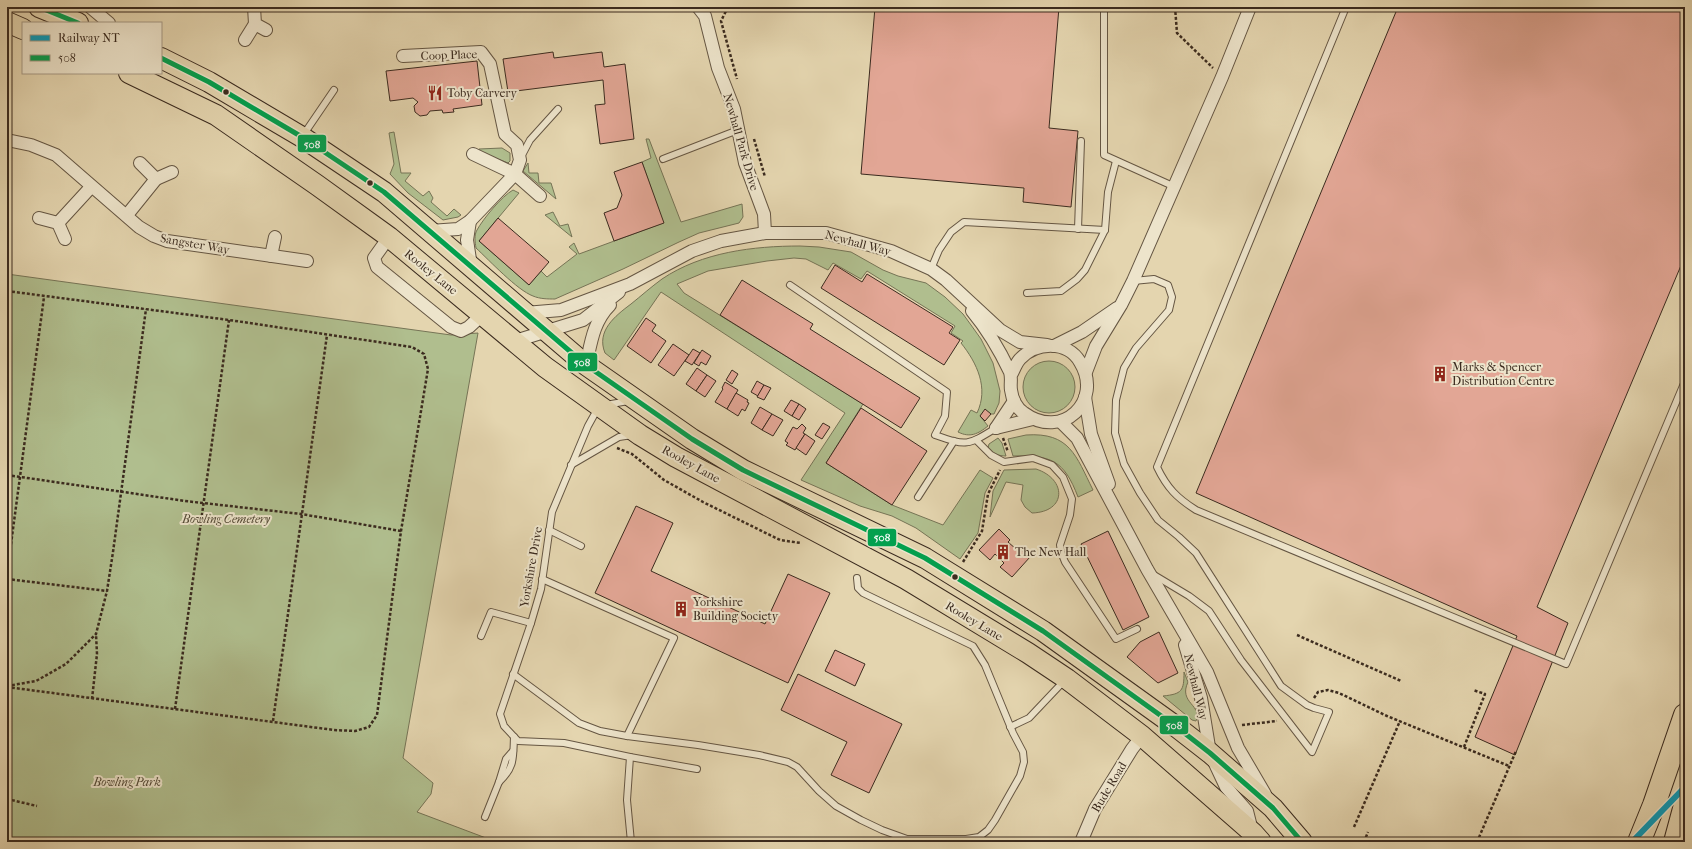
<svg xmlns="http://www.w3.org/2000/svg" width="1692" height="849" font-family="'IM FELL French Canon',serif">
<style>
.green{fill:#b0be8e;stroke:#767456}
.building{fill:#e2a695;stroke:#3b2b1f}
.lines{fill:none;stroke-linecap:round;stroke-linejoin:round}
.service-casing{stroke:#655643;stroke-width:8}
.minor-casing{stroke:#655643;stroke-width:14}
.trunk-casing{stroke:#3b2b1f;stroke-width:22}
.motorway-casing{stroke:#3b2b1f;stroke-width:24}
.path{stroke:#3b2b1f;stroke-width:2.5;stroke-dasharray:3 2;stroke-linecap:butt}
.service{stroke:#ede4cb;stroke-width:6}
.minor{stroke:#ede4cb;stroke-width:12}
.trunk{stroke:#e4d5af;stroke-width:20}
.motorway{stroke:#e4d5af;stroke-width:22}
.bus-1-casing{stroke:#ede4cb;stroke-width:8}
.bus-1{stroke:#03a04e;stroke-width:5}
.rail-1-casing{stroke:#ede4cb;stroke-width:9}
.rail-1{stroke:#069cbc;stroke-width:6}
.bus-dot{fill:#3b2b1f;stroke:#ede4cb;stroke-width:1.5}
.labels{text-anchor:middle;stroke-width:4;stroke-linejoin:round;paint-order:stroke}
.street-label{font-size:12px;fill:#3b2b1f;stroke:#ede4cb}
.poi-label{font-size:12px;fill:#3b2b1f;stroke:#ede4cb;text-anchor:start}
.park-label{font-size:12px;font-style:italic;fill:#524835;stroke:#ede4cb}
.line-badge{stroke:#ede4cb;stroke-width:1.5}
.badge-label{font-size:11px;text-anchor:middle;font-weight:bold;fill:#fff}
</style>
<rect width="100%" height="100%" fill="#e4d5af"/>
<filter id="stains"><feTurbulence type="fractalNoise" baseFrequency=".005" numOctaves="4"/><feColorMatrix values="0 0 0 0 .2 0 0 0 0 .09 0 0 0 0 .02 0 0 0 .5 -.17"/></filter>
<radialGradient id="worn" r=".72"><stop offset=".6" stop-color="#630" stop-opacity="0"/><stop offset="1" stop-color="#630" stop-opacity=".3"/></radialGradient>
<g class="green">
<path d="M394,132L401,173H411L405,181L423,196L429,191L433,198L431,202L447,216L454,209L461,215L458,217L443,220L408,193L390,174L394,164L389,133Z"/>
<path d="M646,139H649L681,222L742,204L743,217L739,223L699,233L679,242L623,269L555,299C548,299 540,299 533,296C517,290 490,261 476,248C475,242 474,235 477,230C483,219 502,196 513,190L519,193L479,241L529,285L541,271L547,277L577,254L569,247L574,243L579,254L663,223L642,162L651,158Z"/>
<path d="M502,148L510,153V161L508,163L479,152V149Z"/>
<path d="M528,163L529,173H538L539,183H551L556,199L523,171Z"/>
<path d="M553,212L560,226L568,224L572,237L545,215Z"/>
<path d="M800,246L819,247L851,252L883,270L898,276L926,283L945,297L963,314L971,325L981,339L993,363L1000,391L999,403L994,414H991L985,410L980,416L988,426C978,434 970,438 958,432L971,410L977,413C989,388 977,363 961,343L963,341L951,333L955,326L867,271L861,279L833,263L828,270L806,259L794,258L767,261L708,271L677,284L684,293L863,404L826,463L892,505L943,525L980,470L993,478L985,493L978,533L960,559L916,528L892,516L860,506L801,480L845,413L661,292L614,360L605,353C596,331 615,316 631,304C641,296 651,287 662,279C702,252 754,246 800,246Z"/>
<path d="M7,274L451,335L478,333L403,758L433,783L431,794L417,812L486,838L485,842H7Z"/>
<circle cx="1049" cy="387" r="26"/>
<path d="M1026,435C1070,432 1076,456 1093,490L1078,497C1064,460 1051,455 1013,456L1008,439Z"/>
<path d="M998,438L1002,443L1006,456C999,456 993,454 988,448L989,444Z"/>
<path d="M1036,469C1067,479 1067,512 1032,513L1025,507L1021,500L1023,485L1006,482L990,517L993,491L1004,470Z"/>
<path d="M1184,672L1188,682C1178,703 1203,705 1196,721L1192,720L1163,696C1182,694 1184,691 1184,672Z"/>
</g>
<g class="building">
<path d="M875,7H1059L1049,128L1078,131L1071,207L1023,202L1024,188L861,174Z"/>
<path d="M1398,7H1685V256L1537,607L1568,623L1515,755L1475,737L1517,636L1196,493Z"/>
<path d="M553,52L554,58L602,52L604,67L625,64L634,139L600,144L595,105L605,104L603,80L508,92L503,59Z"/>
<path d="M477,61L482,105L453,109L454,112L443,113L442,110L430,111L427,115L420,116L415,112L414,106L418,102L413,98L390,101L386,71Z"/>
<path d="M642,162L664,223L614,241L604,213L617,208L622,195L614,172Z"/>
<path d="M498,218L549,262L529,285L479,241Z"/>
<path d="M835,265L862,282L867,274L953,327L949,333L960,340L944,365L821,288Z"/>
<path d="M742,280L813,324L810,329L920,398L901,428L720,315Z"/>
<path d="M646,318L656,325L652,331L666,341L651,363L627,346Z"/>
<path d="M673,344L689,355L674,376L658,365Z"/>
<path d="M693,349L700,353L692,365L685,361Z"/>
<path d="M702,350L711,356L706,365L701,362L699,366L694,363Z"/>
<path d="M697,368L707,375L696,391L686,384Z"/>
<path d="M732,370L738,374L732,384L726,380Z"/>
<path d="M707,375L716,381L705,397L696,391Z"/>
<path d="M757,381L764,385L758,396L751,392Z"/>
<path d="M725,382L738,390L727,409L715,402L723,389L722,388Z"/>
<path d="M764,385L771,388L764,400L757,397Z"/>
<path d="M736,393L748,400L747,402L749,403L745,411L742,409L738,416L727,409Z"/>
<path d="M791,400L799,404L792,416L784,411Z"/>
<path d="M799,404L806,409L799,420L792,416Z"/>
<path d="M760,407L772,414L762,430L751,423Z"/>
<path d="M861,408L927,451L892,505L826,463Z"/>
<path d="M985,409L991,414L985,421L980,416Z"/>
<path d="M772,414L783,420L773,436L762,430Z"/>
<path d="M823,423L830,427L822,439L815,435Z"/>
<path d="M802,424L806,428L803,433L805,434L795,450L786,445L788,443L785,441L793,427L797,429Z"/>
<path d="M805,434L815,441L806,455L796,448Z"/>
<path d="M636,506L673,523L651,571L765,624L788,574L830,593L788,683L595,593Z"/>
<path d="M999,529L1010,540L1008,542L1016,549L1018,547L1030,557L1012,577L1000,567L1004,563L995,554L990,560L979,550Z"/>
<path d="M1108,531L1149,617L1123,630L1081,544Z"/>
<path d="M1159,632L1178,673L1158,683L1127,657L1140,642Z"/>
<path d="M835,650L865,664L855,686L825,671Z"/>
<path d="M798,674L902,724L869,793L831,775L847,742L781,710Z"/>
</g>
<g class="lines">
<defs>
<g id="service">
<path d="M1104,7V155L1175,187"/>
<path d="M1346,7L1157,467C1167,488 1177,498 1196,510L1566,664L1685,381"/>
<path d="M304,134L334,90"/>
<path d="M521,157L530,140L558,109"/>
<path d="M663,159L738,130"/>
<path d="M1078,229L1081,141"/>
<path d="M931,269L939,250L951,232L964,222L1105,230"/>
<path d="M1133,281L1154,279L1168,285L1172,297L1169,310L1136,348L1124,368L1116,400L1115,433L1124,464L1140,493L1158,520L1179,537L1196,553L1281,686L1307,705L1314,708L1329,712L1312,752L1241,660L1209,611L1189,596L1154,575"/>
<path d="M790,285L947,392L945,416L935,435C967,446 967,446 996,428"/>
<path d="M1027,293L1061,291L1077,279L1085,270L1105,230L1108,192L1116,161"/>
<path d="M606,405L628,401"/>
<path d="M598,408L588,426L552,512L541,589L531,623L500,714L504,726L518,741L564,743L630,757L697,769"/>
<path d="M976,440L991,455L1004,462L1033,458L1052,465L1063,477L1072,499L1070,515L1060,545L1061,552L1065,562L1116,639L1137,629"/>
<path d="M571,465L619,437L632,435"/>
<path d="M918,497L954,441"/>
<path d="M549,530L581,546"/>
<path d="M542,579L674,638L627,736"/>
<path d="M481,636L491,612L531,623"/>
<path d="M513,674L579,723L600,731L627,736L698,745L759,755L788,762L797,767L819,791L836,806L861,820L882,830L907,839H966L979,837L988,830L995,820L1020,776L1024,762L1023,752L1013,733L985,665L973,646L863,593L858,588L857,578"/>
<path d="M1010,727L1029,718L1064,681"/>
<path d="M630,757L627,800L631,842"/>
<path d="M499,782C515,767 513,758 514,737"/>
<path d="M485,817L499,782L506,759L513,751"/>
</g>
<g id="minor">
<path d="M90,7L109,23"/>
<path d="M254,7L255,24L266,30"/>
<path d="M698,7L705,16L718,68L734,109L745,163L764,214L765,233"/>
<path d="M245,40L255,24"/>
<path d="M403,56L481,52L490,64L505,134L517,145L520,160L515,174L470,221L458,229L430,231"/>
<path d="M7,140L31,145L56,155L139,227L154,236L167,241L307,261"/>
<path d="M473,154L515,174L540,196"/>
<path d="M140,163L156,179L172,172"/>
<path d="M127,215L156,179"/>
<path d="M39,218L58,223L65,239"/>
<path d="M470,221L467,240L471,266"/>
<path d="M58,223L91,187"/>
<path d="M389,237L374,258L377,267L451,327L461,331L469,327L483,314"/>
<path d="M271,256L275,237"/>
<path d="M972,311C987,329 1000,351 1010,372C1012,378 1010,384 1011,390C1012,399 1017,409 1024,413C1062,441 1104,401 1080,362C1067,340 1036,342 1020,359C1016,363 1014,370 1011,375"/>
<path d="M525,313L561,310L630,284L692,251L721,241L765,233H826L891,251L931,269L946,280L1000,330L1020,342L1047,345"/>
<path d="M515,341L583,320L619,292"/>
<path d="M1054,346L1082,332L1117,308"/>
<path d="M586,365C591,343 593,322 610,305"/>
<path d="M1086,372L1096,346L1121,305L1133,281L1222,77L1250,7"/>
<path d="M1085,397L1091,434L1109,484"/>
<path d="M1061,422L1077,438L1147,569L1207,672L1238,748L1265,794"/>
<path d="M996,428L1033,419"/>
<path d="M996,428L1014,401"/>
<path d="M1185,645L1201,698L1210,753L1226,787L1247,811L1252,831"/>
<path d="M1081,842L1095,809L1132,749L1142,736"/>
</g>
<g id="trunk">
<path d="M39,7L78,23"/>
<path d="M7,22L23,29"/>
<path d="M161,58L209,82L302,137L384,192L586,365L692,439L743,470L925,558L1043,631L1178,728L1210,753L1273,808L1302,842"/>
<path d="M129,73L216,115L317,185L389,237L545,367L640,435L676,457L906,579L1028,653L1067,679L1142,736L1253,833L1261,842"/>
</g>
<g id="motorway">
<path d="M1639,842L1654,805L1685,715"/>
<path d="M1675,842L1685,805"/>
</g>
</defs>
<use href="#service" class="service-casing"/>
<use href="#minor" class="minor-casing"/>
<use href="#trunk" class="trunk-casing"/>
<use href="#motorway" class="motorway-casing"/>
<g class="path">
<path d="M728,7L721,21L737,79"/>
<path d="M1175,7L1177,33L1213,68"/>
<path d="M754,139L765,177"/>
<path d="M7,291L229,320L412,347L424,354L428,369L401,531L377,715L369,727L355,731L334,730L7,687"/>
<path d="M1003,438L1008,452"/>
<path d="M617,448L632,454L664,480L703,502L780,540L801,543"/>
<path d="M7,475L185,501L301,514L401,531"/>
<path d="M963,562L982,531L988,494L1000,470"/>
<path d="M7,574L44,297"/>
<path d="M7,579L107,591"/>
<path d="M1297,635L1401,681"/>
<path d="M7,686L36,681L66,664L96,634L107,591L113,552L146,309"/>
<path d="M1314,698L1318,692L1328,690L1339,693L1387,716L1509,766"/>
<path d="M92,699L97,654L96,634"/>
<path d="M175,709L229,320"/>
<path d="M273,721L327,335"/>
<path d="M1242,725L1277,721"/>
<path d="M1464,747L1485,694L1473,690"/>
<path d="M7,799L37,806"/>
<path d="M1354,827L1400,721"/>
<path d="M1364,842L1368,832"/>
<path d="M1477,842L1516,751"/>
</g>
<use href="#service" class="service"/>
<use href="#minor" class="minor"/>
<use href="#trunk" class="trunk"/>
<use href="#motorway" class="motorway"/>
<defs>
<g id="bus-1">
<path d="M39,7L78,23"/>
<path d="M161,58L209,82L302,137L384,192L586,365L692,439L743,470L925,558L1043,631L1178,728L1210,753L1273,808L1302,842"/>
</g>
</defs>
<use href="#bus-1" class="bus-1-casing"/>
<use href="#bus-1" class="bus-1"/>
<defs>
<path id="rail-1" d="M1632,842L1685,787"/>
</defs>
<use href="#rail-1" class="rail-1-casing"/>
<use href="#rail-1" class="rail-1"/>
</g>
<defs>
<symbol id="restaurant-bare" viewBox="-9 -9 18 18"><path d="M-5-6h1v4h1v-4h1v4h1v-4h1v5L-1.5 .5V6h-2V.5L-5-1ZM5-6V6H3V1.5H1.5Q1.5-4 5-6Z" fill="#8f2418" stroke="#ede4cb" stroke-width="2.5" paint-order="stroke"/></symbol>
<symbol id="building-bare" viewBox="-9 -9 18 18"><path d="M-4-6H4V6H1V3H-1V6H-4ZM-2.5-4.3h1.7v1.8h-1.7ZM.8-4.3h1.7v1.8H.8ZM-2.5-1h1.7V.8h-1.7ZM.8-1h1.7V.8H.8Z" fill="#8f2418" stroke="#ede4cb" stroke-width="2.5" paint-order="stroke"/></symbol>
</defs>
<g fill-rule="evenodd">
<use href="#restaurant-bare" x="424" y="82" width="22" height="22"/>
<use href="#building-bare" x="1429" y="363" width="22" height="22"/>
<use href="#building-bare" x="992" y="541" width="22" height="22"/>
<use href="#building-bare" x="670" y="598" width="22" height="22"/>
</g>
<g class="bus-dot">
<circle cx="226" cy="92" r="3.5"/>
<circle cx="370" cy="183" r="3.5"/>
<circle cx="955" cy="577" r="3.5"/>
</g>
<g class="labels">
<g class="street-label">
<text transform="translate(449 55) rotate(-2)" y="4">Coop Place</text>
<text transform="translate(741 142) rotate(74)" y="4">Newhall Park Drive</text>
<text transform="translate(858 243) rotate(15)" y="4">Newhall Way</text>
<text transform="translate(195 244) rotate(10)" y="4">Sangster Way</text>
<text transform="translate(431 272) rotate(39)" y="4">Rooley Lane</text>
<text transform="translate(691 464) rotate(29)" y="4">Rooley Lane</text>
<text transform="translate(531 567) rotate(-80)" y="4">Yorkshire Drive</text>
<text transform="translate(974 621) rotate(31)" y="4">Rooley Lane</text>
<text transform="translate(1196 687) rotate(76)" y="4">Newhall Way</text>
<text transform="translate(1109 787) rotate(-59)" y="4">Bude Road</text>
</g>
<g class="poi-label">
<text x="447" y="97">Toby Carvery</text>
<text x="1452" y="371">Marks &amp; Spencer<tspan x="1452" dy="14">Distribution Centre</tspan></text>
<text x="1015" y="556">The New Hall</text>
<text x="693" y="606">Yorkshire<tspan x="693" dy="14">Building Society</tspan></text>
</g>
<g class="park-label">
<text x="226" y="523">Bowling Cemetery</text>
<text x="127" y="786">Bowling Park</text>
</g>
</g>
<g class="line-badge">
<rect x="297" y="134" width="30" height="19" rx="4" fill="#03a04e"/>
<rect x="567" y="352" width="31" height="20" rx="4" fill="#03a04e"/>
<rect x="867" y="528" width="30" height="19" rx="4" fill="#03a04e"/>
<rect x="1159" y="715" width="30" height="20" rx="4" fill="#03a04e"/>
</g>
<g class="badge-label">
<text x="312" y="148">508</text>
<text x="582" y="366">508</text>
<text x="882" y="541">508</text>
<text x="1174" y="729">508</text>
</g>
<rect width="1692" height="849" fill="none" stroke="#e4d5af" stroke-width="24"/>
<rect x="8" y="8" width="1676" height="833" fill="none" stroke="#3b2b1f" stroke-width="2"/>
<rect x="12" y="12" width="1668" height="825" fill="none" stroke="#3b2b1f"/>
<rect x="22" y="22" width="140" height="52" fill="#ede4cb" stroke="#a69a86"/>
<rect x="30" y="35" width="20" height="6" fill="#069cbc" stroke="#a69a86"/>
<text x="58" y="42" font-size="12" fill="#3b2b1f">Railway NT</text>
<rect x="30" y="55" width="20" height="6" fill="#03a04e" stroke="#a69a86"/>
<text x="58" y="62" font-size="12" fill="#3b2b1f">508</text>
<rect width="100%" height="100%" filter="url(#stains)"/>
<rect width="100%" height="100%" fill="url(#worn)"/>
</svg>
